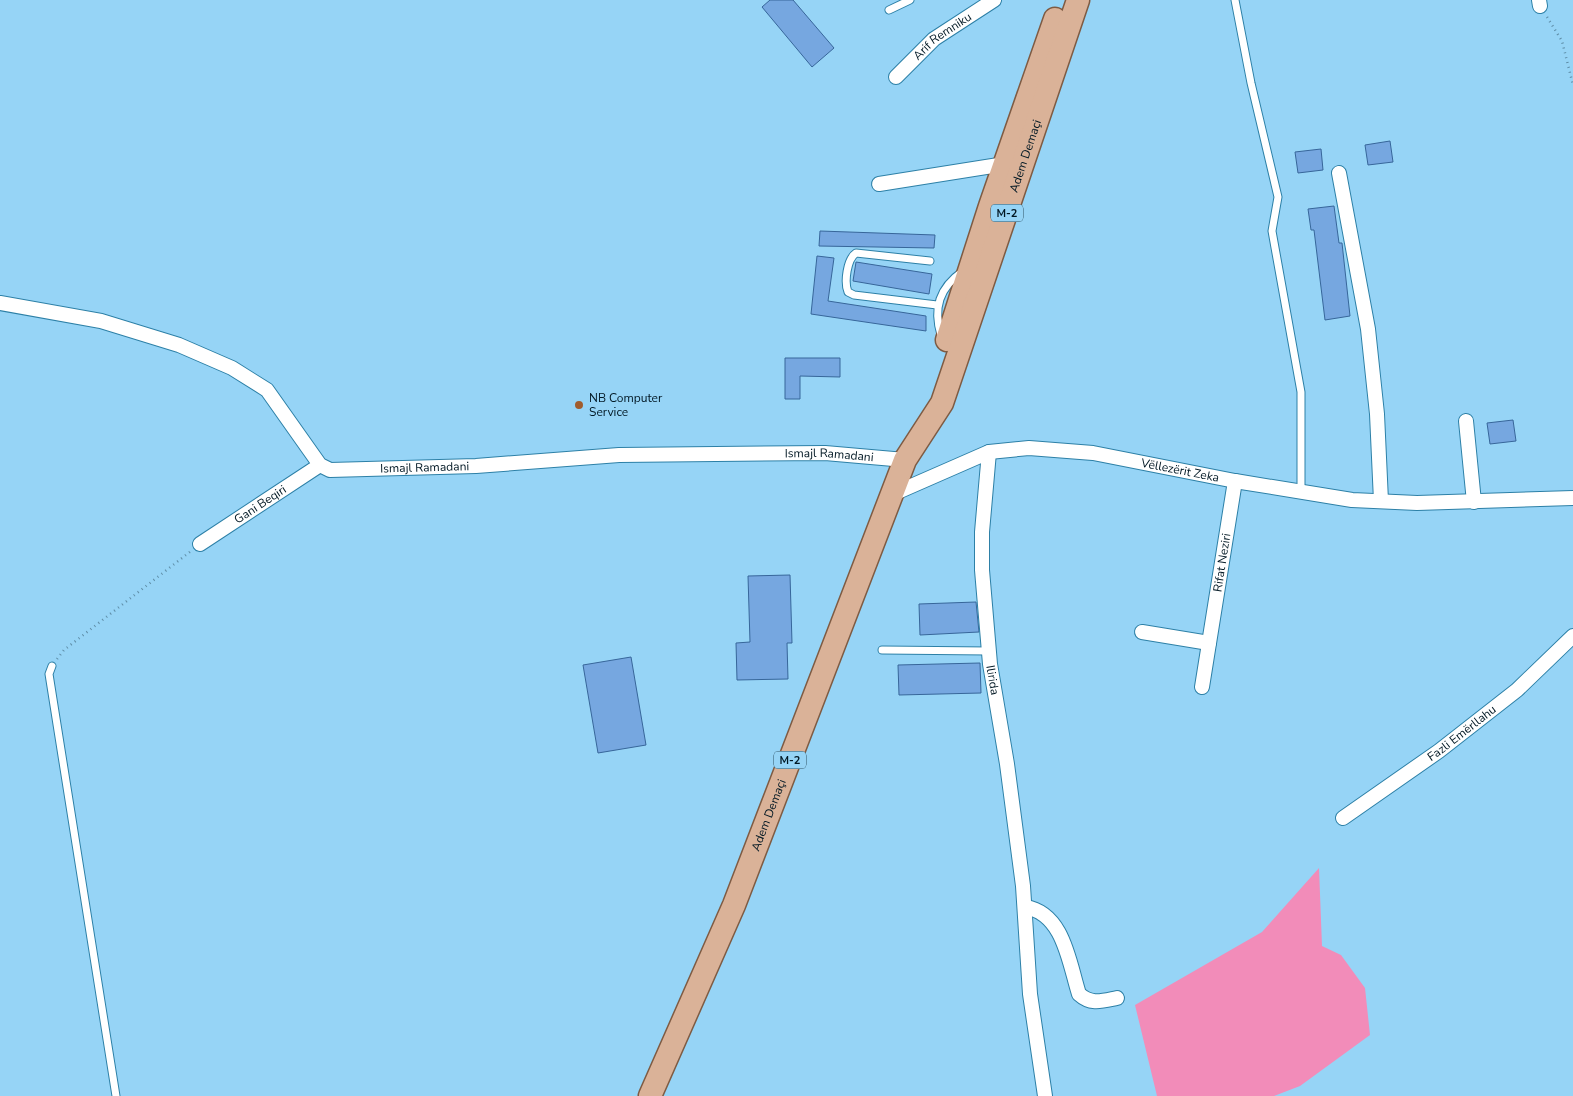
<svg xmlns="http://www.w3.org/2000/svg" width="1573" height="1096" font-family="'Nunito Sans',sans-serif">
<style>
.green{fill:#f28cb9}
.building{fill:#76a7e0;stroke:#37669a}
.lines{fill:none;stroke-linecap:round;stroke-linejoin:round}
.service-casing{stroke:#2d80a7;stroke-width:9}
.minor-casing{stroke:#2d80a7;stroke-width:16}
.primary-casing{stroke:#7e5b43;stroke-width:25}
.path{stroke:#5f8ea8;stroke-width:2.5;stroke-dasharray:1 4;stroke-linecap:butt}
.service{stroke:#fff;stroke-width:7}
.minor{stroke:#fff;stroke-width:14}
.primary{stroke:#dab298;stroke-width:22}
.poi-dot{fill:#a05c2d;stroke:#96d4f6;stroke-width:2}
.labels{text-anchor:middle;stroke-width:4;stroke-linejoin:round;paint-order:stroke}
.shield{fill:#96d4f6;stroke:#2d5062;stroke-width:1}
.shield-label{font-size:11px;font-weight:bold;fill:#001723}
.street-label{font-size:12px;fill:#001723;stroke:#96d4f6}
.poi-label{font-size:12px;fill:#001723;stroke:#96d4f6;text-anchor:start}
</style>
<rect width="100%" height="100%" fill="#96d4f6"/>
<path class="green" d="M1319,868L1322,946L1341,955L1365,988L1370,1035L1300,1086L1274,1096H1157L1135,1005L1262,932Z"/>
<g class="building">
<path d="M770,0H793L834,48L812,67L762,7Z"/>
<path d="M1390,141L1393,162L1368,165L1365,145Z"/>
<path d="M1321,149L1323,170L1298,173L1295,152Z"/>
<path d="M1334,206L1339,243H1342L1350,316L1325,320L1314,230H1311L1308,209Z"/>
<path d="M820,231L935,235L934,248L819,246Z"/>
<path d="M817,256L834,258L828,301L926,316V331L811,314Z"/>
<path d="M856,262L932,274L929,294L853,281Z"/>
<path d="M785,358H840V377L800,376V399H785Z"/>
<path d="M1513,420L1516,441L1490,444L1487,423Z"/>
<path d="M790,575L792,643H787L788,679L737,680L736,643L750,642L748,576Z"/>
<path d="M976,602L979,632L920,635L919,604Z"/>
<path d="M631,657L646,745L598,753L583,665Z"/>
<path d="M980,663L981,693L899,695L898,665Z"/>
</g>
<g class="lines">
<defs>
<g id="service">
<path d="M1235,0L1251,83L1278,197L1272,231L1301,392V491"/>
<path d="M889,10L910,0"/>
<path d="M930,261L856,253C847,259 844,282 848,292L854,295L937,305"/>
<path d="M941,335C933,308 939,288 963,271"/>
<path d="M882,650L989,651"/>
<path d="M52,666L49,674L116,1096"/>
</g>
<g id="minor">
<path d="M1539,0L1540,6"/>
<path id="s1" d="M896,77L934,39L994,0"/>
<path d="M1339,173L1368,329L1377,414L1381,501"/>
<path d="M879,184L1005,164"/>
<path id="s2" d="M0,303L101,321L179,345L232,368L267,390L320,465L330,470L476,466L619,455L825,453L905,460"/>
<path d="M1466,421L1474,502"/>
<path id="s3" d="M989,452L982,532V570L990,664L1007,764L1023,886L1030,994L1045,1096"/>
<path id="s4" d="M893,494L989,452L1029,448L1093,453L1235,481L1352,500L1417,503L1573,498"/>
<path id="s5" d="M200,544L320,465"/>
<path d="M1142,632L1209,643"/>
<path id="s6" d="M1202,687L1235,481"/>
<path id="s7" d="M1343,818L1439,751L1517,690L1573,636"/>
<path d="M1025,907C1064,913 1069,963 1079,994C1091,1005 1102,1001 1117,998"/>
</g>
<g id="primary">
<path d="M947,340L990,206L1055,19"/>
<path id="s8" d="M650,1096L734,905L905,460L942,403L1078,0"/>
</g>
</defs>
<use href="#service" class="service-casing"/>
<use href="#minor" class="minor-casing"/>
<use href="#primary" class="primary-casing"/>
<g class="path">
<path d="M1547,17L1562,41L1573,85"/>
<path d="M57,659L64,650L191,551"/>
</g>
<use href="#service" class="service"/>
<use href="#minor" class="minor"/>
<use href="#primary" class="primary"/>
</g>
<circle class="poi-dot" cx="579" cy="405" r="5"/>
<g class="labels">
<g class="shield">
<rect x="991" y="204.5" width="32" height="17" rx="4"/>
<rect x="774" y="751.5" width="32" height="17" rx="4"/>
</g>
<g class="shield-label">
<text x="1007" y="217">M-2</text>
<text x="790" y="764">M-2</text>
</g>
<g class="street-label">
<text dy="4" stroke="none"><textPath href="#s1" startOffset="62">Arif Remniku</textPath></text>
<text dy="4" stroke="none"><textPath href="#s8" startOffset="1014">Adem Demaçi</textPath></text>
<text dy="4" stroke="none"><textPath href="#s2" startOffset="886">Ismajl Ramadani</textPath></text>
<text dy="4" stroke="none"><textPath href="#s2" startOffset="481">Ismajl Ramadani</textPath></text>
<text dy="4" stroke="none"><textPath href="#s4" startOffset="298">Vëllezërit Zeka</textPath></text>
<text dy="4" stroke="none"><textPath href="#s5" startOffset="72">Gani Beqiri</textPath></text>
<text dy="4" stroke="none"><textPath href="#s6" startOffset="126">Rifat Neziri</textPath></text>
<text dy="4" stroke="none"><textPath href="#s3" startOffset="229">Ilirida</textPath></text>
<text dy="4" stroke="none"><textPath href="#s7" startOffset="146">Fazli Emërllahu</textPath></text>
<text dy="4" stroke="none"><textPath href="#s8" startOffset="305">Adem Demaçi</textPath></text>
</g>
<g class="poi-label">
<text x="589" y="402">NB Computer<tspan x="589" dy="14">Service</tspan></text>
</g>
</g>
</svg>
